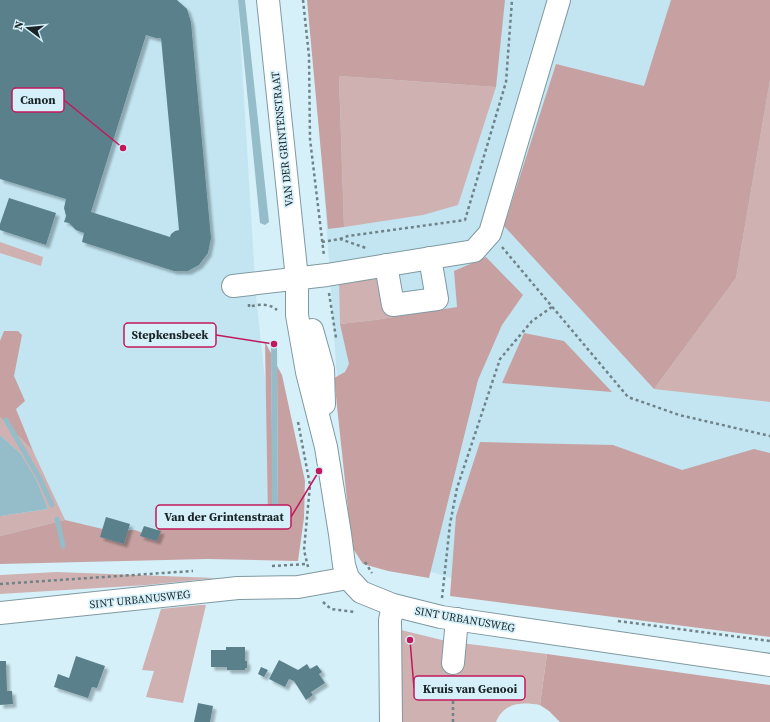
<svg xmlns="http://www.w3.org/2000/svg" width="770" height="722" font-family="'Source Serif 4',serif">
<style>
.built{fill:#c2e5f1}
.green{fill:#d0b1b1}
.forest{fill:#c7a1a1}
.water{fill:#95bcc9}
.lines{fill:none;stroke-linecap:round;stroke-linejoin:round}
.stream{stroke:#95bcc9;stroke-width:5}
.building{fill:#5a808c;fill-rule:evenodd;filter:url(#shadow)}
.minor-casing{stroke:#8099a1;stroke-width:24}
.path{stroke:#708287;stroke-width:2.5;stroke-dasharray:3 3;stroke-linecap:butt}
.minor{stroke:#fff;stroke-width:22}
.labels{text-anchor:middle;stroke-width:3.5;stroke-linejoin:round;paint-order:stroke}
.street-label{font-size:11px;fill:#1a2427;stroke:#d5f0f9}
.leader{fill:none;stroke:#c2185b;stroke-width:1.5}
.callout-dot{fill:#c2185b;stroke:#d5f0f9;stroke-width:1.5}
.callout{fill:#d5f0f9;stroke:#c2185b;stroke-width:1.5}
.callout-label{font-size:12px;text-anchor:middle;font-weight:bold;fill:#1a2427}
</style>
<defs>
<filter id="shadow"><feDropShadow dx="3.5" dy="3.5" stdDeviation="1" flood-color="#0004"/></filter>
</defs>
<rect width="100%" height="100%" fill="#d5f0f9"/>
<g class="built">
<path d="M0,0H238L256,296L279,509L0,561Z"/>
<path d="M311,0H770V625L461,581L372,554L342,451Z"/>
</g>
<g class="green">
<path d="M339,76L496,87L458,205L423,215L344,227Z"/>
<path d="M770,80V402L654,389L736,278Z"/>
<path d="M0,242L43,257L41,266L0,253Z"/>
<path d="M377,277L381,288L396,311L406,315L375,320L340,324L339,281Z"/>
<path d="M0,417L33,451L65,520L0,536V516L48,509L36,479L21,454L0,435Z"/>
<path d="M57,572L216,578L147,585L0,594V575Z"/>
<path d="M200,605H206L183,703L146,697L154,671L142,670L161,609Z"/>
<path d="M401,630L446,641L547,654L540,705C522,702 504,702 496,722H396Z"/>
</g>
<g class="forest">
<path d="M307,0H505L496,87L339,76L344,227L328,229Z"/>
<path d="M671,0H770V80L736,278L654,389L504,226L556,64L644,86Z"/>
<path d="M486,257L523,295L502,325L478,380L429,578L388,571L363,564L352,547L334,378L345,372L349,364L340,324L375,320L457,307L454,271Z"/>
<path d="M4,331H18L22,335L14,376L25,401L16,409L33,451L0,417V341Z"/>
<path d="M524,333L564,341L612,392L502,383Z"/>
<path d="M265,342L271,353L273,515H278L277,366L282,375L305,481L304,518L298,561L207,559L0,564V536L65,520L111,531L135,530L155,538L158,528L268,517Z"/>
<path d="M480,442L613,445L682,470L754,449L770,453V637L450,596L456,516Z"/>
<path d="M547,654L770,685V722H560L549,711L540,705Z"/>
</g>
<g class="water">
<path d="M238,0H245L269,222L265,225L260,223Z"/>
<path d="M274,344H277L278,515L276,517L272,515L271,345Z"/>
<path d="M0,435L21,454L36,479L48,509L0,516Z"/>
</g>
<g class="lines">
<g class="stream">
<path d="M6,420L40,479L52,505"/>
<path d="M57,519L63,546"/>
</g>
</g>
<g class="building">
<path d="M0,0H177L187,9L191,22L211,238L208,253L199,265L188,271H174L82,242L84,233L76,230L69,223L64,222L66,216L64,208L66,199L0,179ZM146,35L156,38H161L179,230L175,231L171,234L170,237L91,212Z"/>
<path d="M9,198L56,213L46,245L0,230V224Z"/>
<path d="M106,517L130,524L124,544L100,537Z"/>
<path d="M144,526L161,531L157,541L140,536Z"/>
<path d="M226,647H245V661H247V668H245V670H227V667H211V650H226Z"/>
<path d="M76,656L105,666L97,688L92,687L88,698L54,687L58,674L69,678Z"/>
<path d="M279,660L298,670L307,664L310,669L317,665L322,672L319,674L325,683L311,692L313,695L306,700L294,681L289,679L285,687L269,679Z"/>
<path d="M0,661H6L7,691H12L13,704L0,705Z"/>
<path d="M261,667L268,670L264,677L258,674Z"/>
<path d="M198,703L213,706L210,722H194Z"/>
</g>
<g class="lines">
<defs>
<g id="minor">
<path d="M268,0L297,279V315L307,372L326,447L340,534L344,565L348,578L361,592L393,605L441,617L770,665"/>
<path d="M386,265L393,305L437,299L430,258"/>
<path d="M233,286L327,275L474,251L490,233L559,0"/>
<path d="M312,330L323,369L324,404"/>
<path d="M0,613L238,588L298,587L348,578"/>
<path d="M453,663L457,619"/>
<path d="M391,722L390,620L393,605"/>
</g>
</defs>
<use href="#minor" class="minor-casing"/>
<g class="path">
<path d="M303,0L309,56L310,139L324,256"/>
<path d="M340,239L348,236L465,220L506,82L512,0"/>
<path d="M322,242L340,239L366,248"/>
<path d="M502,247L628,397L679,415L770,436"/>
<path d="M329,293L336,338"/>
<path d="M249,304V307C258,304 269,303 277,310"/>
<path d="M298,422L310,485L304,550L308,567"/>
<path d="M365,562L372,573"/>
<path d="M272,566L307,564"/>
<path d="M0,584L193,571"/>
<path d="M442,598L450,524L457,488L500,359L532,321L552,307"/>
<path d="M323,602L331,609L355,612"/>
<path d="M618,621L770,641"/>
<path d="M453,722V681"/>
</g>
<use href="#minor" class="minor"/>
</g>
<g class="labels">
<g class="street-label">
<text transform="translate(282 139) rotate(-96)" y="4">VAN DER GRINTENSTRAAT</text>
<text transform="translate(140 599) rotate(-6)" y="4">SINT URBANUSWEG</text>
<text transform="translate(465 619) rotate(10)" y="4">SINT URBANUSWEG</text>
</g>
</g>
<path class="leader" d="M123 148L64 100M274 344L216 335M319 471L291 517M410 640L414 688"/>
<g class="callout-dot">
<circle cx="123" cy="148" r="4"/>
<circle cx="274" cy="344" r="4"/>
<circle cx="319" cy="471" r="4"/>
<circle cx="410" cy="640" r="4"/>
</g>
<g class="callout">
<rect x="12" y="88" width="52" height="24" rx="4"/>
<rect x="124" y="323" width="92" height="24" rx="4"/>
<rect x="156" y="505" width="135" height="24" rx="4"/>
<rect x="414" y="676" width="111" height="24" rx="4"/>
</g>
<g class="callout-label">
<text x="38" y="104">Canon</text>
<text x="170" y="339">Stepkensbeek</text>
<text x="224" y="521">Van der Grintenstraat</text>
<text x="470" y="693">Kruis van Genooi</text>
</g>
<g transform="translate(28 28) rotate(286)" stroke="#d5f0f9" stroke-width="3" paint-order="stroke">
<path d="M0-3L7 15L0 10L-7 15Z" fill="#1a2427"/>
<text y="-6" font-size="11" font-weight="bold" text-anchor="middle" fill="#1a2427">N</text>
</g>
</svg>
